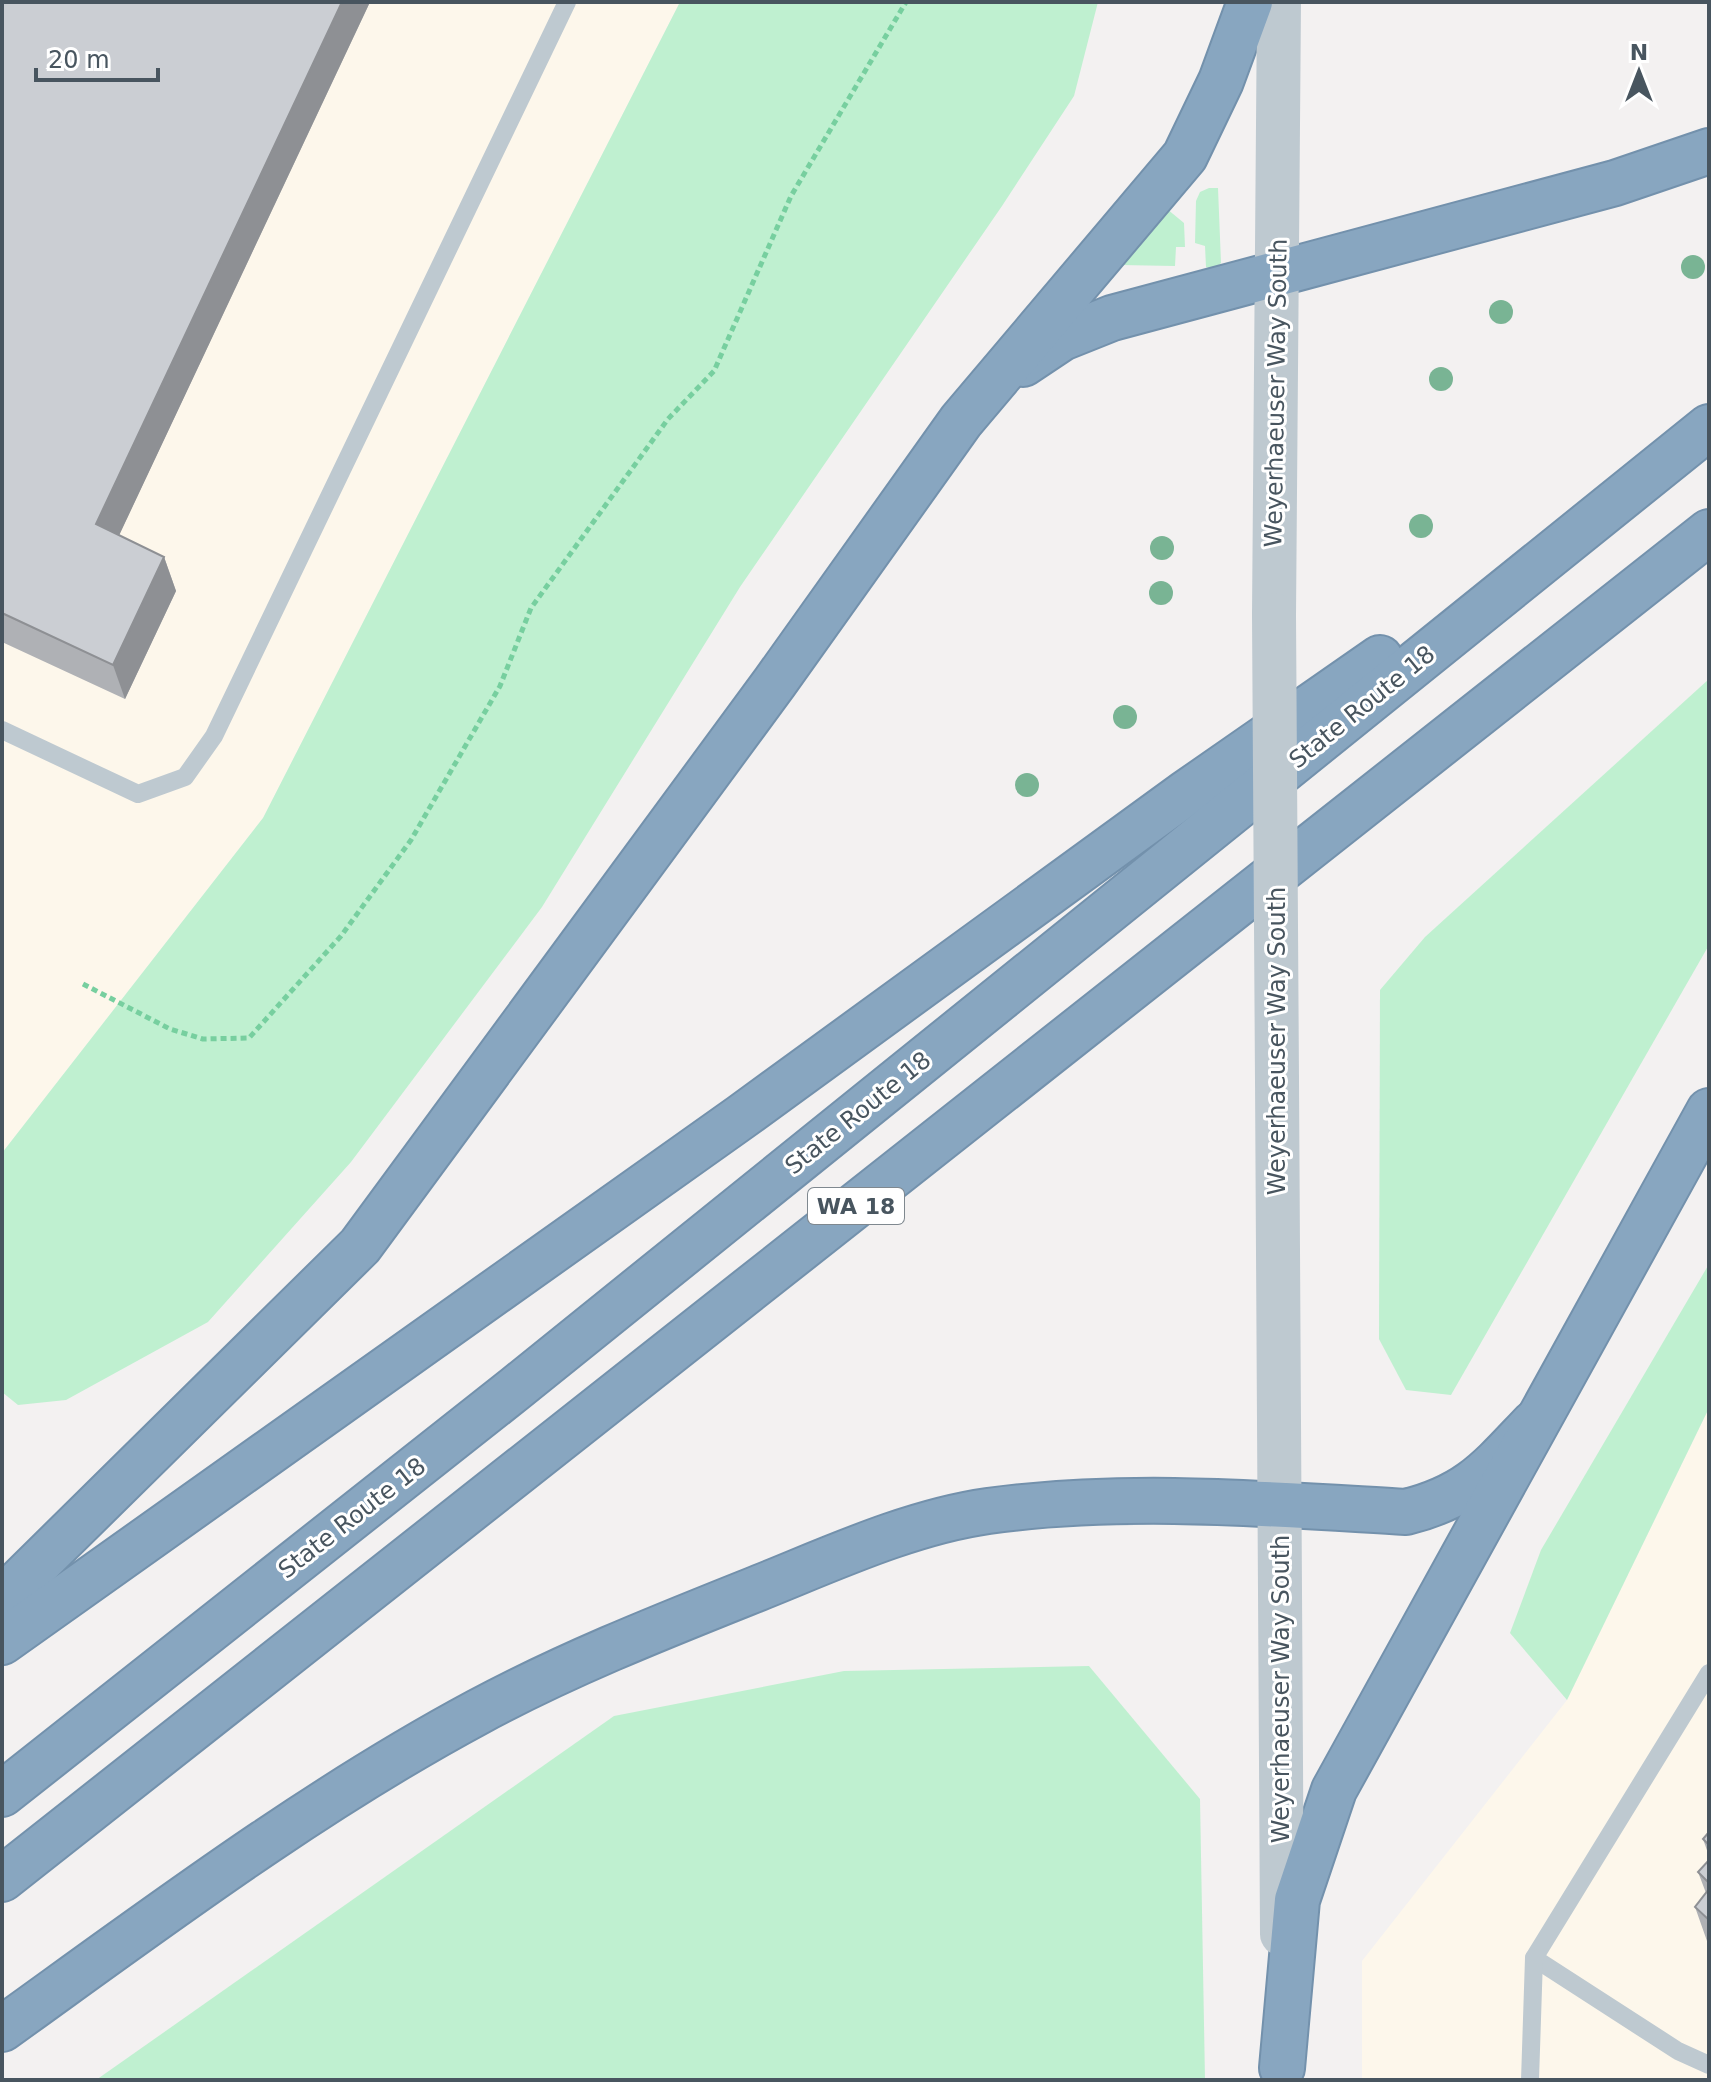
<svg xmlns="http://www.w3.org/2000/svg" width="1711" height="2082" font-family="'DejaVu Sans',sans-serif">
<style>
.commercial{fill:#fdf7eb}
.green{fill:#bff0d0}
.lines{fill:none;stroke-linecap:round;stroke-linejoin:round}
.motorway-casing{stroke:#7391ac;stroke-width:48}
.path{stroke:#77cf9f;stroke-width:5;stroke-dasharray:6 4;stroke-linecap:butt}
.service{stroke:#bec9d0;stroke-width:18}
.tertiary{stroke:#bec9d0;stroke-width:44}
.motorway{stroke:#88a6c0;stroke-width:44}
.tertiary-bridge{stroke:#bec9d0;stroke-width:44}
.tree{fill:#79b494}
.wall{fill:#afb1b5}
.shaded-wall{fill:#8e9094}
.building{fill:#cbced3;stroke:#8e9094;stroke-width:2}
.labels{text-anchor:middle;stroke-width:6;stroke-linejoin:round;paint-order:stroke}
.shield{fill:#fff;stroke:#7f888f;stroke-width:2}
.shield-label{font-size:22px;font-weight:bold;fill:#48555f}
.street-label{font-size:24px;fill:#48555f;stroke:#fff}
</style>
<rect width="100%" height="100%" fill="#f3f1f1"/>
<g class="commercial">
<path d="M2,2H680L263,818L2,1153Z"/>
<path d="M1709,1408V2080H1362V1961L1567,1700Z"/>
</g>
<g class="green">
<path d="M680,2H1098L1074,96L1002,206L740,587L542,907L351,1162L208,1322L66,1400L18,1405L2,1392V1153L263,818Z"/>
<path d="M1209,188H1218L1221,263L1214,270L1206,267L1205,246L1195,243L1196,201L1200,192Z"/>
<path d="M1167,209L1184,223L1185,247H1176L1175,266L1120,265Z"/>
<path d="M1709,679V945L1451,1395L1406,1390L1379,1339L1380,990L1425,937Z"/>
<path d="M1709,1264V1408L1567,1700L1510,1633L1541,1550Z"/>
<path d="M1089,1666L1200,1799L1205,2080H96L614,1716L844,1671Z"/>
</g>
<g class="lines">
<defs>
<g id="motorway">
<path d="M1023,364L1062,338L1112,318L1615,183L1709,151"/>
<path d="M2,1599L360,1246L775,682L961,421L1185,156L1221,81L1250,2"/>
<path d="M2,1642L741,1117L1186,793L1380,658"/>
<path d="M2,1794L516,1388L1709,427"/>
<path d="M2,1879L1709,532"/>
<path d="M2,2029C155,1919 312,1801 478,1712C569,1663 666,1625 761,1587C833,1558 911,1522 988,1511C1126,1492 1268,1504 1406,1512C1470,1496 1490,1469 1534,1423"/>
<path d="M1282,2068L1297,1900L1334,1790L1709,1111"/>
</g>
</defs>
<use href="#motorway" class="motorway-casing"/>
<path class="path" d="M83,984L170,1029L203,1039L249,1038L341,936L411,840L500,686L531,608L668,419L714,371L791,196L906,2"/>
<g class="service">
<path d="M2,730L138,794L185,777L214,736L567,2"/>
<path d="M1534,1958L1678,2051L1709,2065"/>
<path d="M1530,2080L1534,1958L1709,1673"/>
</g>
<g class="tertiary">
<path d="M1274,615L1279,2"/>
<path d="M1277,1080L1282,1934"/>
</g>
<use href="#motorway" class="motorway"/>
<path class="tertiary-bridge" d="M1274,615L1277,1080"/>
</g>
<g class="tree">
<circle cx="1693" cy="267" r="12"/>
<circle cx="1501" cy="312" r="12"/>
<circle cx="1441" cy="379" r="12"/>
<circle cx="1421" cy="526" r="12"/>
<circle cx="1162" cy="548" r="12"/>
<circle cx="1161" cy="593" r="12"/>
<circle cx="1125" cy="717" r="12"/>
<circle cx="1027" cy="785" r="12"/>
</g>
<g class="wall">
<path d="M2,2H370L119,535L164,557L176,591L125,699L2,642Z"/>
<path d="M1709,1832V1856L1703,1839Z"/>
<path d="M1709,1860V1943L1707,1941L1695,1907L1706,1893L1698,1872Z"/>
</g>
<g class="shaded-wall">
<path d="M342,2H370L108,559L96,524Z"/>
<path d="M164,557L176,591L125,699L113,665Z"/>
</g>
<g class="building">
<path d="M2,2H342L96,524L164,557L113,665L2,613Z"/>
<path d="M1709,1832V1845L1703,1839Z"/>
<path d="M1709,1860V1883L1698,1872Z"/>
<path d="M1709,1889V1920L1695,1907Z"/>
</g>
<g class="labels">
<rect class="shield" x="808" y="1188" width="96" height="36" rx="6"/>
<g class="shield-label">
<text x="856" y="1214">WA 18</text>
</g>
<g class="street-label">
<text transform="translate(1276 393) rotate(-89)" y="8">Weyerhaeuser Way South</text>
<text transform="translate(1362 707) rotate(-39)" y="8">State Route 18</text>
<text transform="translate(1277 1041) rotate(-90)" y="8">Weyerhaeuser Way South</text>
<text transform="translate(858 1113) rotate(-39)" y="8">State Route 18</text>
<text transform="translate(352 1518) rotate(-38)" y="8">State Route 18</text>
<text transform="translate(1281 1689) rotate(-90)" y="8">Weyerhaeuser Way South</text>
</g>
</g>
<rect width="1711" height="2082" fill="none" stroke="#48555f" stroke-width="8"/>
<g transform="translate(1639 72)" stroke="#ffffff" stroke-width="6" paint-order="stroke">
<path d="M0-6L14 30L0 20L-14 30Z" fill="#48555f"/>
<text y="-12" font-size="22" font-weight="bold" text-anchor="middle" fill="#48555f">N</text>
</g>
<path d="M36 68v12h122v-12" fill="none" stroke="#48555f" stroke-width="4"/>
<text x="48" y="68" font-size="24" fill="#48555f" stroke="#ffffff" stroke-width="6" paint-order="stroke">20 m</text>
</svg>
